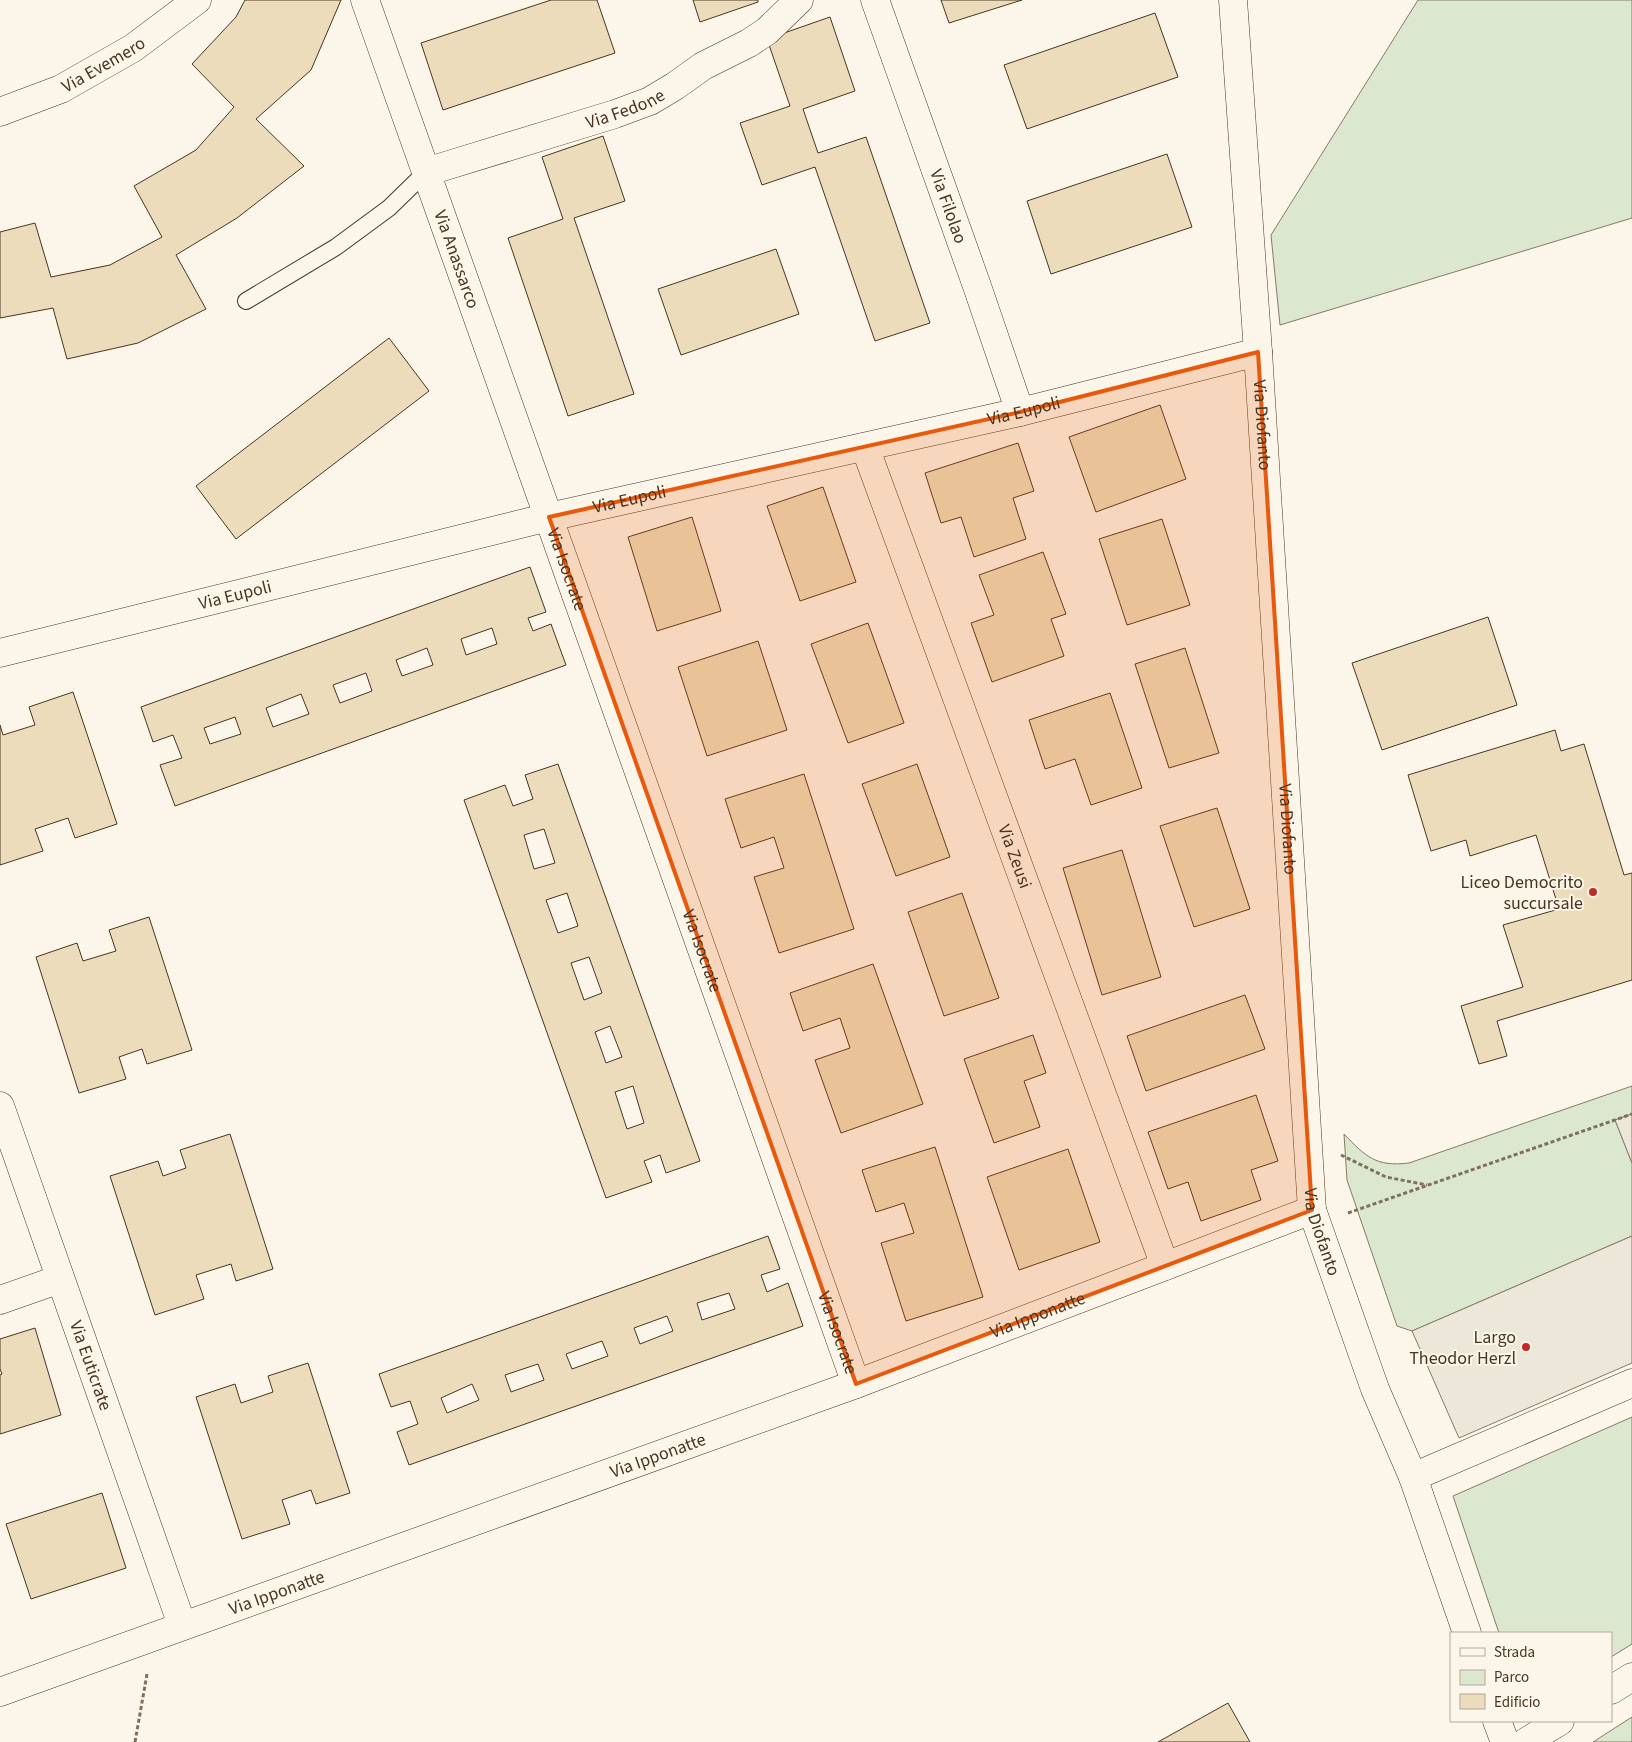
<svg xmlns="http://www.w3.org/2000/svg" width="1632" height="1742" font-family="'Source Sans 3',sans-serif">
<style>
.green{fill:#dce7d0;stroke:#887966}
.parking{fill:#ede7d9;stroke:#887966}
.building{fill:#ecdcbc;stroke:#4a3520;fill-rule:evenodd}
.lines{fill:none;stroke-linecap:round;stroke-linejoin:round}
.service-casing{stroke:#4a3520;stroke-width:18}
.minor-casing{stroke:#4a3520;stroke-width:29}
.path{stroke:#7f6f5c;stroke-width:3;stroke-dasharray:4 2.5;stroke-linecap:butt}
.service{stroke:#fbf6e9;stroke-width:16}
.minor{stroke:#fbf6e9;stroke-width:28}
.marked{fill:#e8590c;fill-opacity:0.2;stroke:#e8590c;stroke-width:4;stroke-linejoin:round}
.poi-dot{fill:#c62828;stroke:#fbf6e9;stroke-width:2}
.labels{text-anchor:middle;stroke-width:4;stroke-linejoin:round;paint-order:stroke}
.street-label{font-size:18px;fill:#4a3520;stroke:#fbf6e9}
.poi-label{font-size:18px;fill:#4a3520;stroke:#fbf6e9;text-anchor:end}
</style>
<rect width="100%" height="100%" fill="#fbf6e9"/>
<g class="green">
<path d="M1418,0H1632V218L1280,325L1271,235Z"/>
<path d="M1632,1086V1114L1615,1120L1632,1163V1236L1412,1331L1397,1326L1347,1180L1344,1134C1366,1157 1376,1167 1409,1163Z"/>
<path d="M1632,1417V1644L1611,1657V1633H1499L1453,1496Z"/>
<path d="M1632,1717V1742H1593Z"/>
</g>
<g class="parking">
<path d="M1632,1114V1163L1615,1120Z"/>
<path d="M1632,1236V1363L1459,1438L1412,1331Z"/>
</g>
<g class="building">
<path d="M245,0H341L311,70L256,119L304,166L237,218L176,255L206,309L138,343L67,359L53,308L0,318V232L35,223L51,277L110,265L162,237L134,186L196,150L234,107L192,64L236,17Z"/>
<path d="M551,0H597L615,53L443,110L421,43Z"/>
<path d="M693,0H758V2L700,22Z"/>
<path d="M941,0H1022L949,23Z"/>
<path d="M1155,13L1178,77L1027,129L1004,65Z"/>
<path d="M830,17L855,91L803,109L818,153L866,137L930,323L875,341L815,167L762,185L740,123L790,106L767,39Z"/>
<path d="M603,136L625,201L574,218L634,394L568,416L508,238L563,219L542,157Z"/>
<path d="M1167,154L1192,227L1051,274L1027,201Z"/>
<path d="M776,249L799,314L681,355L658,289Z"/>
<path d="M389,338L429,391L236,539L196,486Z"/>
<path d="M1160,405L1186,479L1096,512L1069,437Z"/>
<path d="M1018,443L1034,491L1013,498L1026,539L974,557L961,517L941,523L925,473Z"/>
<path d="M823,487L856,582L800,601L767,506Z"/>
<path d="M692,517L721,611L657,631L628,537Z"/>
<path d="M1162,519L1190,605L1127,625L1099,539Z"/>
<path d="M1043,552L1066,614L1051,619L1064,656L992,682L971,623L994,615L979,575Z"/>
<path d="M530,567L546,612L528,618L533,631L551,624L566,665L175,806L160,765L182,758L173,735L153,742L141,707ZM492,628L497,644L466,655L461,639ZM427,648L433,665L402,676L396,660ZM366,673L372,691L340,703L333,685ZM301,694L309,714L273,727L266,708ZM235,717L241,734L210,744L204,728Z"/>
<path d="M1488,617L1517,705L1382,750L1352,663Z"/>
<path d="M868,623L904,723L848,743L811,644Z"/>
<path d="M758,641L787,730L707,756L678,667Z"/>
<path d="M1185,648L1219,753L1169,768L1135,664Z"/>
<path d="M73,692L117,824L75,838L68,818L35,829L43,851L0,865V725L3,735L35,725L29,707Z"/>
<path d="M1110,693L1142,788L1091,805L1075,759L1045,769L1029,720Z"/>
<path d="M1555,730L1561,751L1584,744L1624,875L1632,873V980L1497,1021L1507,1056L1479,1064L1461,1006L1523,987L1503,925L1559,909L1536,835L1470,856L1466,840L1431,851L1408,775Z"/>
<path d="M558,764L700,1161L666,1173L660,1155L644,1161L652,1182L606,1198L464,800L505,785L513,806L533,799L525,775ZM544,829L555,863L534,869L524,835ZM567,893L578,926L558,933L546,900ZM589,957L602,993L584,1000L571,963ZM610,1026L622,1057L606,1063L595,1032ZM633,1086L644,1123L627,1129L615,1092Z"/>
<path d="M917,764L950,857L896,876L862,784Z"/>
<path d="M804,774L854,929L779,953L754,877L784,868L774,837L741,848L725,799Z"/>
<path d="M1217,808L1250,909L1194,927L1160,826Z"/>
<path d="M1122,850L1161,977L1102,995L1063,868Z"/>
<path d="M962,893L999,998L944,1016L908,912Z"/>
<path d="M149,917L192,1050L147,1064L142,1049L119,1057L126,1079L79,1093L36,957L77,943L83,961L116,951L109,930Z"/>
<path d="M873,964L923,1104L841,1133L815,1060L850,1048L840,1018L803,1031L790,993Z"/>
<path d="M1245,995L1265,1049L1146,1091L1127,1036Z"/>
<path d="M1033,1035L1046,1073L1024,1081L1040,1127L994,1143L964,1059Z"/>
<path d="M1256,1095L1278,1161L1251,1170L1261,1200L1201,1221L1188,1182L1168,1189L1148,1132Z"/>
<path d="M230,1134L273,1269L236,1281L231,1264L196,1275L204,1299L155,1315L110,1176L158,1161L163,1176L186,1168L180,1150Z"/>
<path d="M935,1147L983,1297L906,1321L881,1243L914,1233L904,1203L876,1212L862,1170Z"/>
<path d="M1068,1149L1100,1242L1019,1270L987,1177Z"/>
<path d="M768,1236L780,1269L761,1275L767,1292L788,1283L803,1326L409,1465L397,1432L418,1424L410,1401L391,1407L379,1374ZM729,1293L735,1309L702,1320L697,1303ZM667,1316L673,1331L640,1344L634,1328ZM602,1341L608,1356L572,1369L566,1354ZM538,1364L544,1380L511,1392L505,1375ZM472,1384L479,1400L447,1413L441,1398Z"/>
<path d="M35,1328L61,1415L0,1434V1375L2,1374L0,1369V1339Z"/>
<path d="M308,1363L350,1493L316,1504L311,1490L282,1500L290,1524L242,1539L196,1397L235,1384L241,1403L273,1392L268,1376Z"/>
<path d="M102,1493L126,1568L31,1599L6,1524Z"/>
<path d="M1228,1703L1250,1742H1158Z"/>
</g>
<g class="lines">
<defs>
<path id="service" d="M246,301L336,247L389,208L426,172"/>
<g id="minor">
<path id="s1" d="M365,0L856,1384"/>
<path id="s2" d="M875,0L977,286L1020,412"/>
<path id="s3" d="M1233,0L1258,352L1312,1210L1375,1389L1413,1477L1467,1633"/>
<path id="s4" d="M0,112L61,89L133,48L197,0"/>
<path id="s5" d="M426,172L615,114L650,101L675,86L703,66L749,43L767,31L799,0"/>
<path id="s6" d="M865,447L1165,1266"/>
<path id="s7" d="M0,653L549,517L1020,412L1258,352"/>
<path id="s8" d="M0,1106L182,1625"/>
<path d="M0,1300L60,1279"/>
<path d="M1413,1477L1632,1383"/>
<path d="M1611,1690L1632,1677"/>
<path id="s9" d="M0,1692L856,1384L1312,1210"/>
<path d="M1497,1721L1505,1742"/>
<path d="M1526,1742L1560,1721"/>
</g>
</defs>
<use href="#service" class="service-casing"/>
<use href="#minor" class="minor-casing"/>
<g class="path">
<path d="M1341,1155L1386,1177L1427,1185"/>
<path d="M1348,1213L1632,1114"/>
<path d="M135,1742L147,1674"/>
</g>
<use href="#service" class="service"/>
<use href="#minor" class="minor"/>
</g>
<path class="marked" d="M1258,352L1312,1210L856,1384L549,517L1020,412Z"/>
<g class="poi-dot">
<circle cx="1593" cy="892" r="5"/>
<circle cx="1526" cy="1347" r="5"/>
</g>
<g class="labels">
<g class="street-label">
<text dy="6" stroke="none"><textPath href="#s4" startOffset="114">Via Evemero</textPath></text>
<text dy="6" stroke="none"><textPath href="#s5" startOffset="209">Via Fedone</textPath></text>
<text dy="6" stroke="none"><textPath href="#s2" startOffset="219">Via Filolao</textPath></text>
<text dy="6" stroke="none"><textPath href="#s1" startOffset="275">Via Anassarco</textPath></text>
<text dy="6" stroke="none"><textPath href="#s7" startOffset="1052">Via Eupoli</textPath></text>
<text dy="6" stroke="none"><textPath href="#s3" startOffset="426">Via Diofanto</textPath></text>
<text dy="6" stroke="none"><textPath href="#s7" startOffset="648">Via Eupoli</textPath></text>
<text dy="6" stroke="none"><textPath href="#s1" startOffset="604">Via Isocrate</textPath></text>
<text dy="6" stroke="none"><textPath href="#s7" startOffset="242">Via Eupoli</textPath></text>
<text dy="6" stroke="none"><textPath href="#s3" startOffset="831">Via Diofanto</textPath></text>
<text dy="6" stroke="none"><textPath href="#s6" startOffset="436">Via Zeusi</textPath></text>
<text dy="6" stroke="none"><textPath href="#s1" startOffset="1009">Via Isocrate</textPath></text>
<text dy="6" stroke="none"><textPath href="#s3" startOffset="1236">Via Diofanto</textPath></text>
<text dy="6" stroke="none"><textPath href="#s9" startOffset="1104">Via Ipponatte</textPath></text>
<text dy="6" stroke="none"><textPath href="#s1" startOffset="1414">Via Isocrate</textPath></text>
<text dy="6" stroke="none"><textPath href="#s8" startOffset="275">Via Euticrate</textPath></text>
<text dy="6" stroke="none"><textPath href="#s9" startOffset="699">Via Ipponatte</textPath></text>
<text dy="6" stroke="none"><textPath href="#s9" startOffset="294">Via Ipponatte</textPath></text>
</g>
<g class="poi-label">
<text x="1583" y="888">Liceo Democrito<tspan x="1583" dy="21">succursale</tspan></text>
<text x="1516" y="1343">Largo<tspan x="1516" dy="21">Theodor Herzl</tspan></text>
</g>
</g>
<rect x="1450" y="1632" width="162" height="90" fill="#fbf6e9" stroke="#b4a999"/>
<rect x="1460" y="1648" width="25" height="8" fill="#fbf6e9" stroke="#b4a999"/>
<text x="1494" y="1657" font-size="15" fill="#4a3520">Strada</text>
<rect x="1460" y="1670" width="25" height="15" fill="#dce7d0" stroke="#b4a999"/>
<text x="1494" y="1682" font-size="15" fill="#4a3520">Parco</text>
<rect x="1460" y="1694" width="25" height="15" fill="#ecdcbc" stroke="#b4a999"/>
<text x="1494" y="1707" font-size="15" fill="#4a3520">Edificio</text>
</svg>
